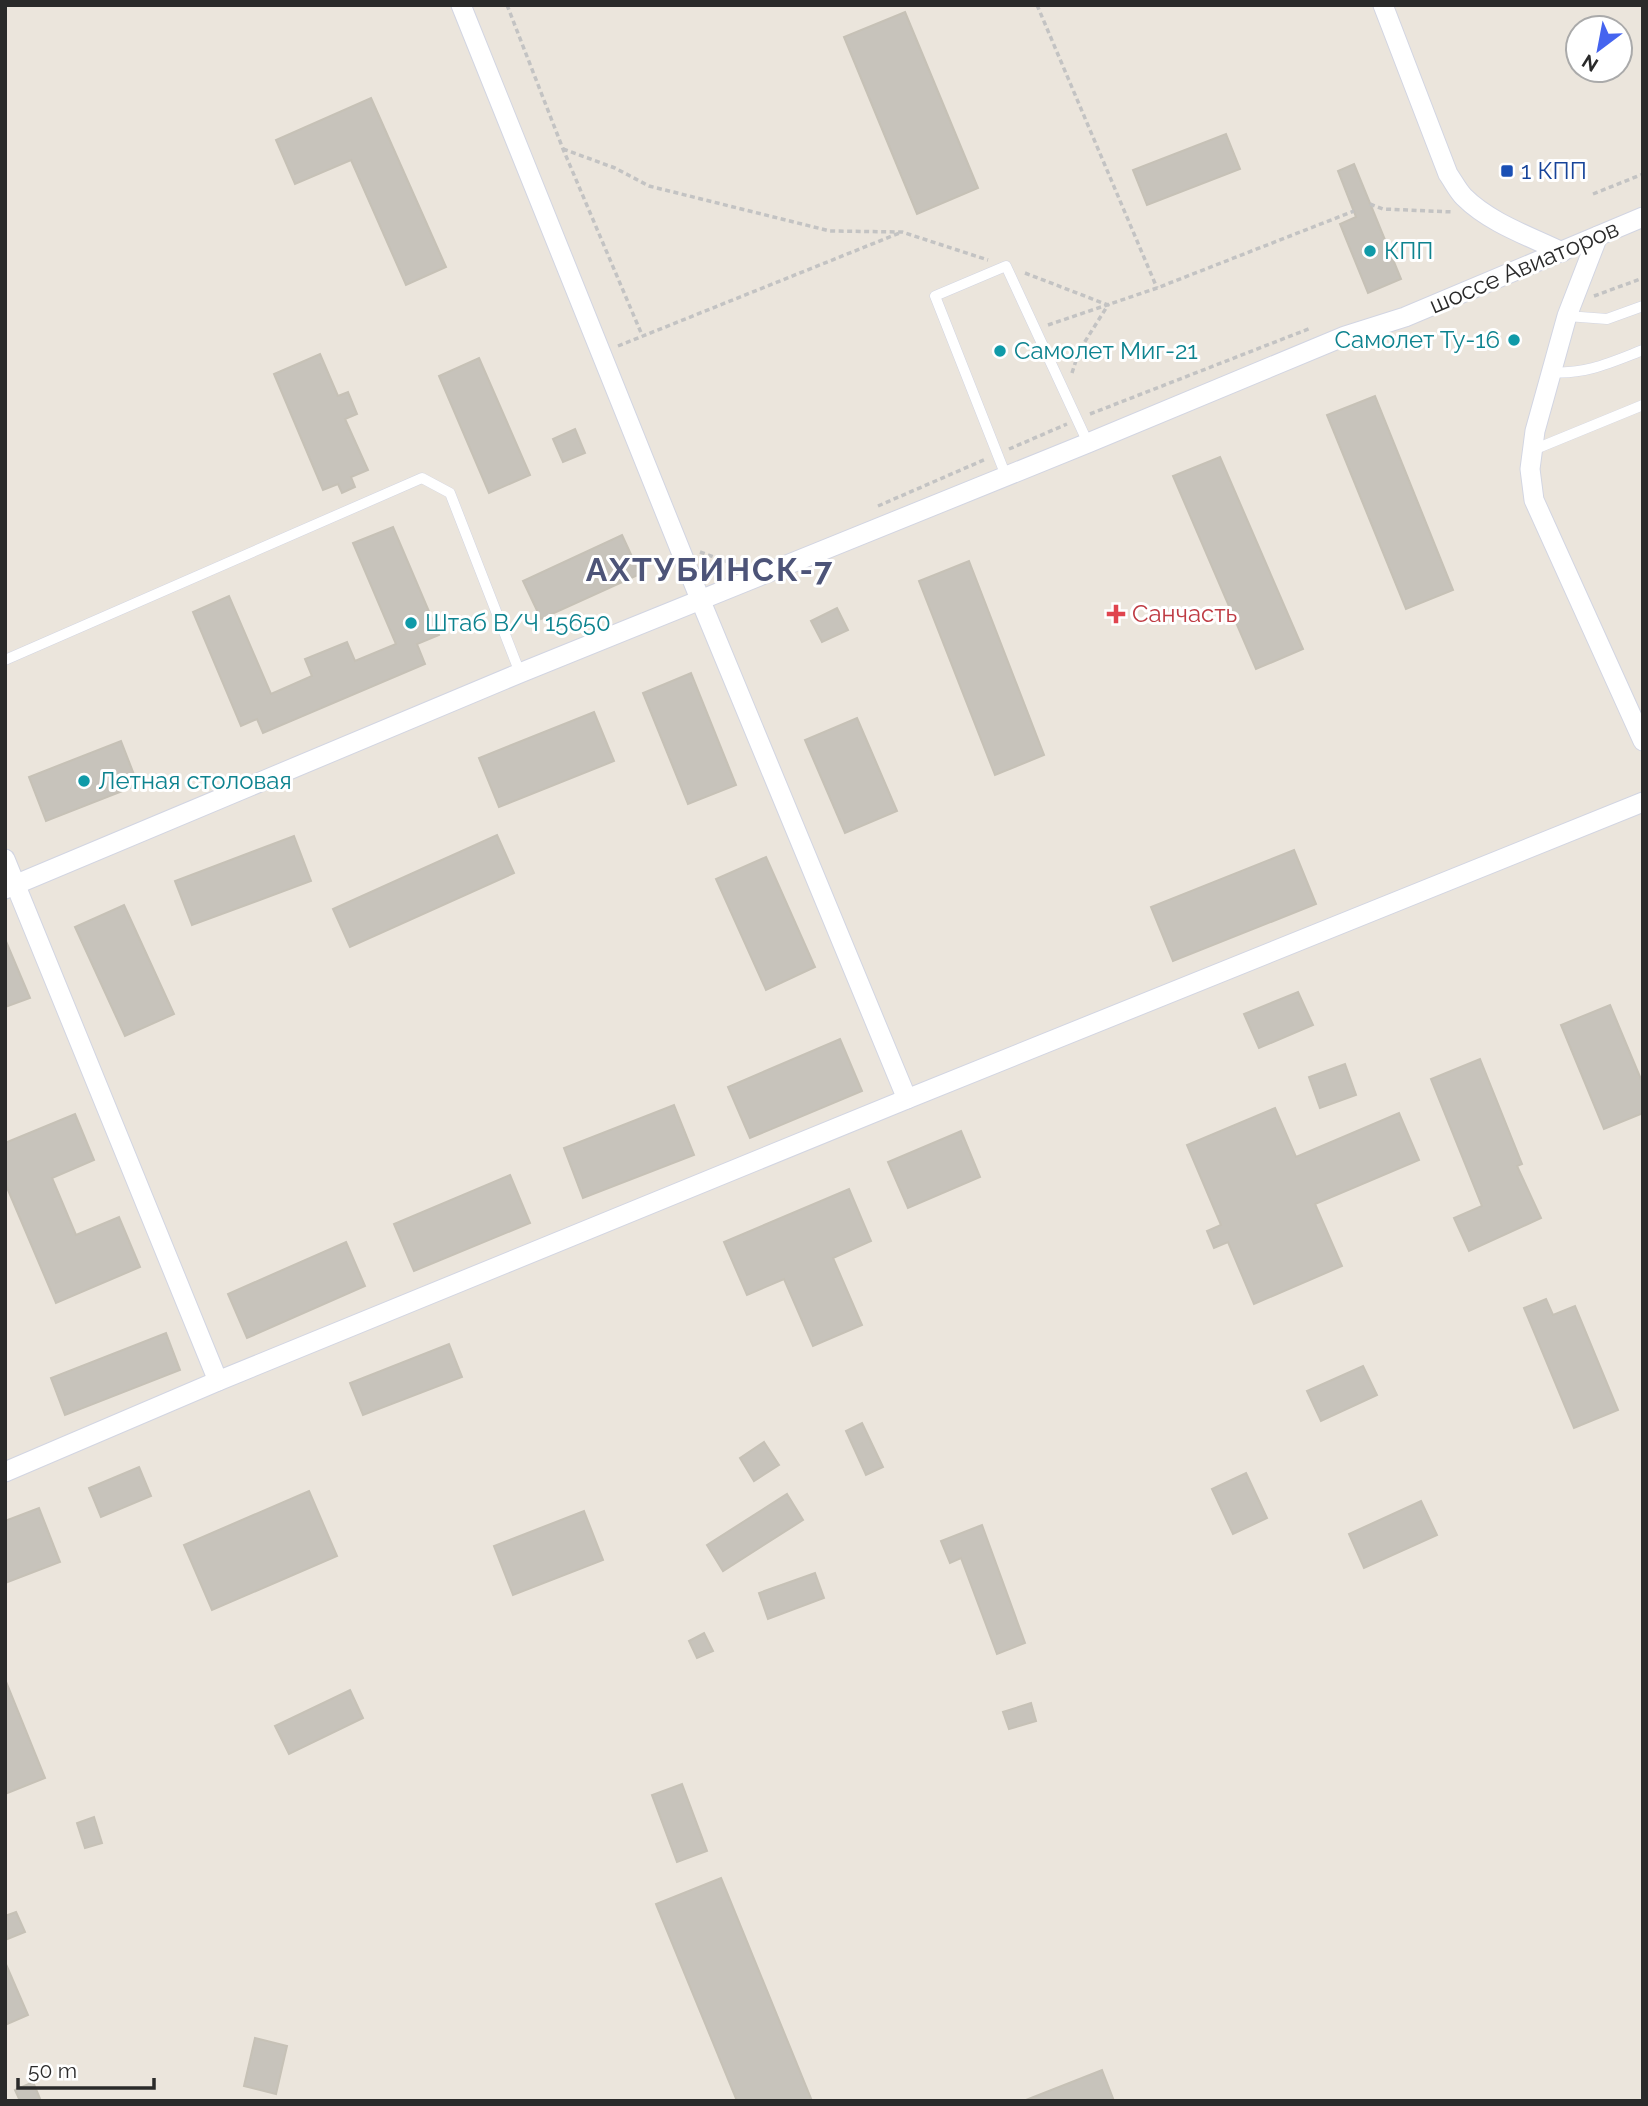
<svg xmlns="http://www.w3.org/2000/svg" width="1648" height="2106" font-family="Raleway,sans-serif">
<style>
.building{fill:#c7c3bb;stroke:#c6c1b6;stroke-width:2}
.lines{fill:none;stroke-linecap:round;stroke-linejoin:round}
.service-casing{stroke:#d2d5e2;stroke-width:11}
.minor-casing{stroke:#d2d5e2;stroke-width:21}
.path{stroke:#c3c3c3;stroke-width:3.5;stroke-dasharray:5 3.5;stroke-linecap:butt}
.service{stroke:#fff;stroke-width:10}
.minor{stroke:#fff;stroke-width:19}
.transit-dot{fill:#1a4fb4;stroke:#fff;stroke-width:2.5}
.culture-dot{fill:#0f9aa8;stroke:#fff;stroke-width:2.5}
.health-dot{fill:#e0444e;stroke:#fff;stroke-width:2.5}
.labels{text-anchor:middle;stroke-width:6;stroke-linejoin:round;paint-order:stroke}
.transit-label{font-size:24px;fill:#164399;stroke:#fff;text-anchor:start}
.culture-label{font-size:24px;fill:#0d838f;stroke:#fff;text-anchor:start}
.street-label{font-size:24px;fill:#2a2a2a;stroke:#fff}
.health-label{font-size:24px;fill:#be3a42;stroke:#fff;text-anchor:start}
.district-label{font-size:32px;font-weight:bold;letter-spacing:2px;fill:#4d5478;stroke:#fff}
</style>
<rect width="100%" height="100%" fill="#ebe5dc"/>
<g class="building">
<path d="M905,12L978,188L917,214L844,37Z"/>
<path d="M371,98L446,267L406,285L351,160L295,184L276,140Z"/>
<path d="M1226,134L1240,169L1147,205L1133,170Z"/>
<path d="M1354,164L1401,279L1368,293L1340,224L1356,217L1338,171Z"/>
<path d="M320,354L338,396L348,392L357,414L345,419L368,470L351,477L355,487L342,493L338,484L323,490L274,374Z"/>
<path d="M479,358L530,475L489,493L439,376Z"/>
<path d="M1375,396L1453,590L1406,609L1327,415Z"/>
<path d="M575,429L585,453L563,462L553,439Z"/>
<path d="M1220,457L1303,649L1256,669L1173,476Z"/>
<path d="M393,527L439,635L417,644L425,664L263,733L257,719L241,726L193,612L229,596L271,694L312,676L305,659L347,642L355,661L396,644L353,543Z"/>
<path d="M622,535L640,574L541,619L523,581Z"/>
<path d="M969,561L1044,755L995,775L919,581Z"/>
<path d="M837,608L848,630L822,642L811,621Z"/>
<path d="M691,673L736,785L688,804L643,693Z"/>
<path d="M594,712L614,761L499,807L479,758Z"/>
<path d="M857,718L897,811L845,833L805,740Z"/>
<path d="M121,741L138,785L46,821L29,777Z"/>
<path d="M497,835L514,873L350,947L333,909Z"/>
<path d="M294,836L311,881L192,925L175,881Z"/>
<path d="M1294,850L1316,904L1173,961L1151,907Z"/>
<path d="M766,857L815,967L766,990L716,879Z"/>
<path d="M124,905L174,1014L125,1036L75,927Z"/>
<path d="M5,939L30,998L5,1007Z"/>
<path d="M1298,992L1313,1025L1259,1048L1244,1014Z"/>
<path d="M1610,1005L1643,1084V1113L1604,1129L1561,1025Z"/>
<path d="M840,1039L862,1091L750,1138L728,1087Z"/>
<path d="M1480,1059L1522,1164L1517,1166L1541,1218L1469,1251L1454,1218L1482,1206L1431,1079Z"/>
<path d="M1345,1064L1356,1095L1320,1108L1309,1077Z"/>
<path d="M674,1105L694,1155L583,1198L564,1148Z"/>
<path d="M1275,1108L1296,1157L1399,1113L1419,1160L1315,1204L1342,1266L1254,1304L1228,1242L1214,1248L1207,1231L1221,1225L1187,1145Z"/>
<path d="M75,1114L94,1160L52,1178L76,1235L119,1217L140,1267L56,1303L5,1183V1143Z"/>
<path d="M961,1131L980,1177L908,1208L888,1162Z"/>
<path d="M510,1175L530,1223L414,1271L394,1224Z"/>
<path d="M849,1189L871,1241L833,1258L862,1325L813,1346L784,1279L747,1295L724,1242Z"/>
<path d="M346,1242L365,1286L247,1338L228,1294Z"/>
<path d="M1546,1299L1553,1315L1575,1306L1618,1410L1574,1428L1524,1308Z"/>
<path d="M166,1333L180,1370L65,1415L51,1378Z"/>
<path d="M449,1344L462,1377L363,1415L350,1383Z"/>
<path d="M1363,1366L1377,1395L1321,1421L1307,1391Z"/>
<path d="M862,1423L883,1467L866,1475L846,1431Z"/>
<path d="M764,1442L779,1465L754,1481L740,1458Z"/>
<path d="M139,1467L151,1496L101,1517L89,1488Z"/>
<path d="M1246,1473L1267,1518L1233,1534L1212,1489Z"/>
<path d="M309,1491L337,1556L212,1610L184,1545Z"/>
<path d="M787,1494L803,1520L723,1571L707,1545Z"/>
<path d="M1421,1501L1437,1535L1364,1568L1349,1534Z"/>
<path d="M39,1508L60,1562L5,1583V1521Z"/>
<path d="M584,1511L603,1560L513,1595L494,1546Z"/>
<path d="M982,1525L1025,1643L997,1654L961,1558L950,1563L941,1541Z"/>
<path d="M815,1573L824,1598L768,1619L759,1593Z"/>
<path d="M704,1633L713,1651L697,1658L689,1641Z"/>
<path d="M5,1679L45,1778L5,1794Z"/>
<path d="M350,1690L363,1718L289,1754L275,1726Z"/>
<path d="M1031,1703L1036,1721L1009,1729L1003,1712Z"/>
<path d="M682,1784L707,1851L677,1862L652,1795Z"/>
<path d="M94,1817L102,1843L85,1848L77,1823Z"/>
<path d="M721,1878L812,2101H737L656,1904Z"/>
<path d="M16,1912L25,1932L5,1940V1916Z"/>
<path d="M5,1962L28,2015L5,2025Z"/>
<path d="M255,2038L287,2046L276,2094L244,2086Z"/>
<path d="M1102,2070L1114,2101H1026V2100Z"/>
<path d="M33,2082L41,2101H20L15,2090Z"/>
</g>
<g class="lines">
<defs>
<g id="service">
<path d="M1567,316L1607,319L1643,306"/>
<path d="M1551,372C1585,375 1612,362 1643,350"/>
<path d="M1533,450L1643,405"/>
<path d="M1006,476L935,296L1006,266L1088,443"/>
<path d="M5,660L422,478L450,493L520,673"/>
</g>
<g id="minor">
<path d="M461,5L700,599L907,1099"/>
<path d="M1383,5L1448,174C1453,181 1458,191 1464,197C1490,223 1529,236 1562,252"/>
<path d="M1598,236L1567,316L1535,431L1530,469L1534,500L1643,741"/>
<path d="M5,859L218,1381"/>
<path d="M5,889L520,673L1088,443L1345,336L1405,317L1643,217"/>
<path d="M5,1472L218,1381L907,1099L1643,802"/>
</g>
</defs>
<use href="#service" class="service-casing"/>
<use href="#minor" class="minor-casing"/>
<g class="path">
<path d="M507,5L563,149L642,335"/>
<path d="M1037,5L1157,288"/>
<path d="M563,149L615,168L649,186L830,231L902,232L988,260"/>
<path d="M1593,194L1643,174"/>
<path d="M1370,204L1383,209L1454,212"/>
<path d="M1025,273L1108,305L1079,351L1072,373"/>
<path d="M1594,296L1643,278"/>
<path d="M1048,325L1157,288L1354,211"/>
<path d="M618,346L902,232"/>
<path d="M1090,414L1311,328"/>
<path d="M1009,449L1067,424"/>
<path d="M878,506L986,459"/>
<path d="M700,552L736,565"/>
</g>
<use href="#service" class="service"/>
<use href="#minor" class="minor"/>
</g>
<rect class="transit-dot" x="1500" y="164" width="14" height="14" rx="3.5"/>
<g class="culture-dot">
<circle cx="1370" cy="251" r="7"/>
<circle cx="1514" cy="340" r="7"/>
<circle cx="1000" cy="351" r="7"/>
<circle cx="411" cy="623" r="7"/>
<circle cx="84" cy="781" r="7"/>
</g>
<path class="health-dot" d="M1112.5 603.5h7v7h7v7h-7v7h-7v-7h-7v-7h7z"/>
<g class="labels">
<g class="transit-label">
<text x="1521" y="179">1 КПП</text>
</g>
<g class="culture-label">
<text x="1384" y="259">КПП</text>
<text x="1500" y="348" text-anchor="end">Самолет Ту-16</text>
<text x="1014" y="359">Самолет Миг-21</text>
<text x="425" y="631">Штаб В/Ч 15650</text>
<text x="98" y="789">Летная столовая</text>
</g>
<g class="street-label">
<text transform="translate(1524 267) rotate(-23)" y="8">шоссе Авиаторов</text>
</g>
<g class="health-label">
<text x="1132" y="622">Санчасть</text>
</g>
<g class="district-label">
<text x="710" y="581">АХТУБИНСК-7</text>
</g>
</g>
<rect width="1648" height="2106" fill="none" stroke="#2a2a2a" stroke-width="14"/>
<g transform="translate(1599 49) rotate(212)"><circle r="33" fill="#ffffff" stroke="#aaaaaa" stroke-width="2"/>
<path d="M0-5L12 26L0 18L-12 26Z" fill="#4564ef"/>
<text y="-10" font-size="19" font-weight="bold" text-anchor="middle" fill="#2a2a2a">N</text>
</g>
<path d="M18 2078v10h136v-10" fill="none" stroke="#2a2a2a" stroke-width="3.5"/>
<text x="28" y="2078" font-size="21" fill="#2a2a2a" stroke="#ffffff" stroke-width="5" paint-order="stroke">50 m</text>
</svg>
